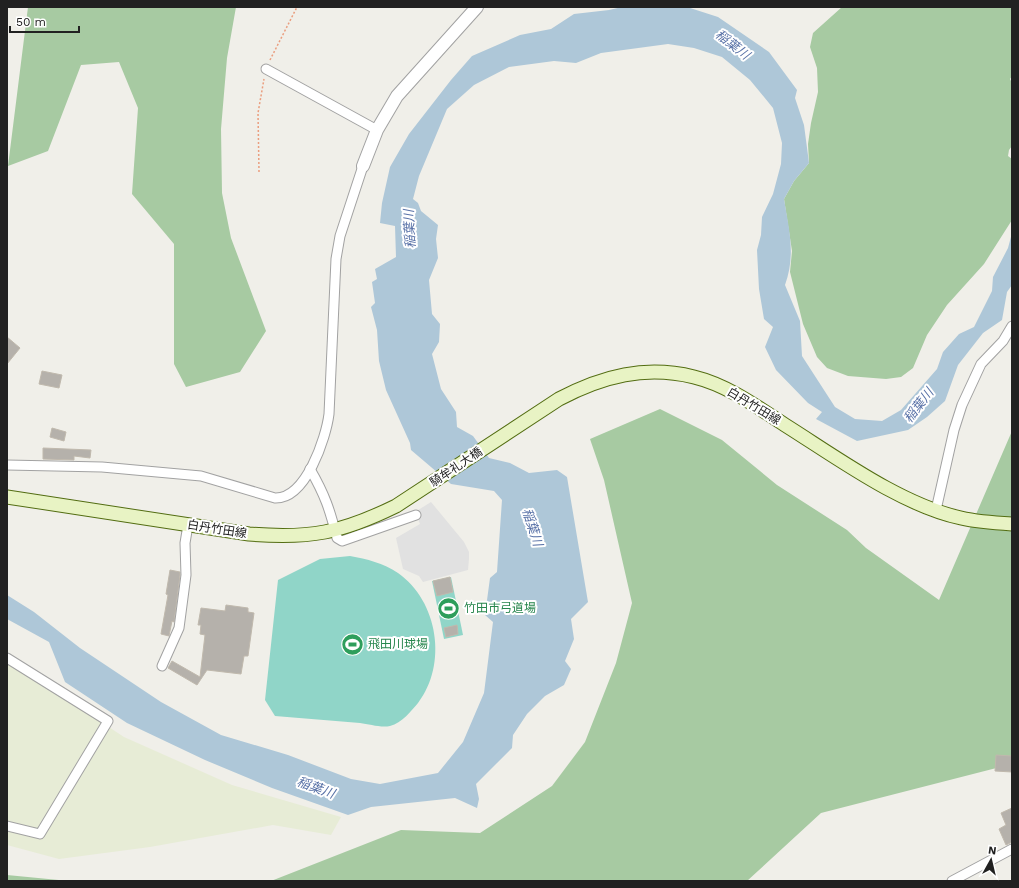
<svg xmlns="http://www.w3.org/2000/svg" width="1019" height="888" font-family="'Work Sans','Noto Sans JP',sans-serif">
<style>
.farmland{fill:#e7ecd6}
.forest{fill:#a7caa2}
.pitch{fill:#90d5c8}
.parking{fill:#e1e1e1}
.water{fill:#aec7d8}
.building{fill:#b5b1ab;stroke:#c0b9ad}
.lines{fill:none;stroke-linecap:round;stroke-linejoin:round}
.minor-casing{stroke:#a2a2a2;stroke-width:11}
.tertiary-casing{stroke:#a2a2a2;stroke-width:14}
.secondary-casing{stroke:#536d12;stroke-width:15}
.path{stroke:#ea9e7f;stroke-width:1.5;stroke-dasharray:2 2;stroke-linecap:butt}
.minor{stroke:#fff;stroke-width:9}
.tertiary{stroke:#fff;stroke-width:12}
.secondary{stroke:#e8f3c4;stroke-width:13}
.labels{text-anchor:middle;stroke-width:4;stroke-linejoin:round;paint-order:stroke}
.street-label{font-size:12px;fill:#212121;stroke:#fff}
.leisure-label{font-size:12px;fill:#27864d;stroke:#fff;text-anchor:start}
.water-label{font-size:13px;font-style:italic;fill:#5770a6;stroke:#fff}
</style>
<rect width="100%" height="100%" fill="#f0efe9"/>
<path class="farmland" d="M7,660L124,737L232,785L341,817L331,835L273,825L150,847L59,859L7,845Z"/>
<g class="forest">
<path d="M28,7H236L227,58L221,129L222,193L231,238L266,331L240,372L186,387L174,364V244L132,194L138,108L119,62L81,65L48,151L8,166Z"/>
<path d="M842,7H1012V76L1010,79L1012,83V146L1009,150L1008,156L1012,159V220L984,264L947,305L927,335L913,368L901,377L886,379L848,376L827,368L817,357L803,324L790,272L792,251L784,199L794,181L809,163L808,144L811,123L818,92L817,68L810,47L813,33Z"/>
<path d="M660,409L722,440L777,485L847,530L866,548L939,600L1012,431V764L821,813L747,881H271L401,830L480,833L552,786L585,742L616,663L632,603L604,480L590,439Z"/>
<path d="M7,875L69,881H7Z"/>
</g>
<g class="pitch">
<path d="M350,556C367,559 383,563 398,573C438,601 448,664 418,703C411,711 402,723 390,726C381,728 369,724 360,723C332,721 303,718 275,716L265,700L278,580L320,559Z"/>
<path d="M451,577L463,635L444,639L432,581Z"/>
</g>
<path class="parking" d="M431,502L464,542L469,552V559L468,570L423,582L419,576L403,569L396,538L420,524L415,512Z"/>
<path class="water" d="M622,7H687L718,17L769,52L797,90L795,98L804,125L809,163L794,181L784,199C789,229 796,255 785,285L800,321L802,356L835,407L855,419L882,421L901,410L937,369L943,352L959,334L974,327L992,291L993,277L1008,248L1012,233V285L1007,292L1002,320L983,333L958,365L945,401L927,417L908,430L857,441L816,419L822,412L808,403L776,370L765,347L773,327L764,319L759,289L757,250L761,235L762,217L773,194L781,164L782,143L773,108L750,80L722,57L694,48L668,44L601,53L576,63L554,61L509,67L474,85L447,109L419,176L413,199L418,203L421,211L438,225L436,239L438,258L429,280L432,314L440,324L439,342L432,354L441,389L456,412L457,427L473,436L489,458L510,463L529,473L557,470L567,477L588,602L571,619L574,639L565,661L571,669L564,685L545,696L527,714L513,735L512,748L476,784L479,799L477,808L455,798L371,807L348,815L272,788L205,760L127,723L65,682L49,642L7,619V595L34,612L80,648L161,702L221,735L288,755L351,779L380,784L438,773L463,742L484,693L493,622L485,615L490,578L497,572L502,500L494,491L451,484L411,450L410,443L386,390L379,361L377,330L371,307L375,303L372,282L377,279L375,269L396,257L395,226L380,223L382,203L390,167L409,134L451,80L472,56L520,35L551,29L574,14L609,10Z"/>
<g class="building">
<path d="M7,337L20,348L7,364Z"/>
<path d="M42,371L62,375L59,388L39,384Z"/>
<path d="M52,428L66,432L64,441L50,437Z"/>
<path d="M43,448L91,450L90,458L74,456V460L43,459Z"/>
<path d="M170,570L180,572V575L174,622L172,621L169,636L161,634L168,595L166,594Z"/>
<path d="M450,577L453,592L437,596L433,581Z"/>
<path d="M226,605L248,608V612L254,613L248,656H244L241,674L207,670L197,685L168,668L172,661L200,677L205,635L200,634L201,625H198L201,608L225,611Z"/>
<path d="M457,625L458,634L446,637L444,628Z"/>
<path d="M996,755L1012,756V772L995,771Z"/>
<path d="M1012,808V842L1006,845L999,829L1006,825L1001,813Z"/>
</g>
<g class="lines">
<defs>
<g id="minor">
<path d="M266,69L377,130"/>
<path d="M7,465L102,467L201,476L275,498C306,499 326,438 329,414L336,259L340,236L363,166"/>
<path d="M310,469C325,495 330,510 337,538L342,541L416,515"/>
<path d="M936,510L954,430L962,405L981,364L1003,341L1012,326"/>
<path d="M7,658L108,721L40,834L7,826"/>
<path d="M162,666L179,628L186,575L185,543L188,525"/>
<path d="M952,881L1012,849"/>
</g>
<path id="tertiary" d="M363,166L377,130L397,96L477,7"/>
<path id="secondary" d="M7,497L249,534C310,539 341,533 396,506L559,399C603,376 645,365 694,377C727,385 756,406 785,425C836,457 901,505 961,518C978,522 995,523 1012,524"/>
</defs>
<use href="#minor" class="minor-casing"/>
<use href="#tertiary" class="tertiary-casing"/>
<use href="#secondary" class="secondary-casing"/>
<g class="path">
<path d="M270,60L297,7"/>
<path d="M259,172L258,113L264,79"/>
</g>
<use href="#minor" class="minor"/>
<use href="#tertiary" class="tertiary"/>
<use href="#secondary" class="secondary"/>
</g>
<defs>
<symbol id="stadium-disc" viewBox="-11 -11 22 22"><circle r="9.5" fill="#2e9e5b" stroke="#fff"/><path d="M0-5a6.5 5 0 1 0 0 10a6.5 5 0 1 0 0-10ZM-3.5-1.8h7v3.6h-7Z" fill="#fff"/></symbol>
</defs>
<g fill-rule="evenodd">
<use href="#stadium-disc" x="436" y="596" width="25" height="25"/>
<use href="#stadium-disc" x="340" y="632" width="25" height="25"/>
</g>
<g class="labels">
<g class="street-label">
<text transform="translate(754 406) rotate(31)" y="4">白丹竹田線</text>
<text transform="translate(456 467) rotate(-34)" y="4">騎牟礼大橋</text>
<text transform="translate(217 529) rotate(9)" y="4">白丹竹田線</text>
</g>
<g class="leisure-label">
<text x="464" y="612">竹田市弓道場</text>
<text x="368" y="648">飛田川球場</text>
</g>
<g class="water-label">
<text transform="translate(733 44) rotate(38)" y="5">稲葉川</text>
<text transform="translate(409 229) rotate(-93)" y="5">稲葉川</text>
<text transform="translate(918 405) rotate(-52)" y="5">稲葉川</text>
<text transform="translate(533 527) rotate(72)" y="5">稲葉川</text>
<text transform="translate(316 787) rotate(20)" y="5">稲葉川</text>
</g>
</g>
<rect width="1019" height="888" fill="none" stroke="#212121" stroke-width="16"/>
<g transform="translate(991 860) rotate(8)" stroke="#ffffff" stroke-width="3" paint-order="stroke">
<path d="M0-3L7 15L0 10L-7 15Z" fill="#212121"/>
<text y="-6" font-size="11" font-weight="bold" text-anchor="middle" fill="#212121">N</text>
</g>
<path d="M10 26v6h69v-6" fill="none" stroke="#212121" stroke-width="2"/>
<text x="16" y="26" font-size="12" fill="#212121" stroke="#ffffff" stroke-width="3" paint-order="stroke">50 m</text>
</svg>
